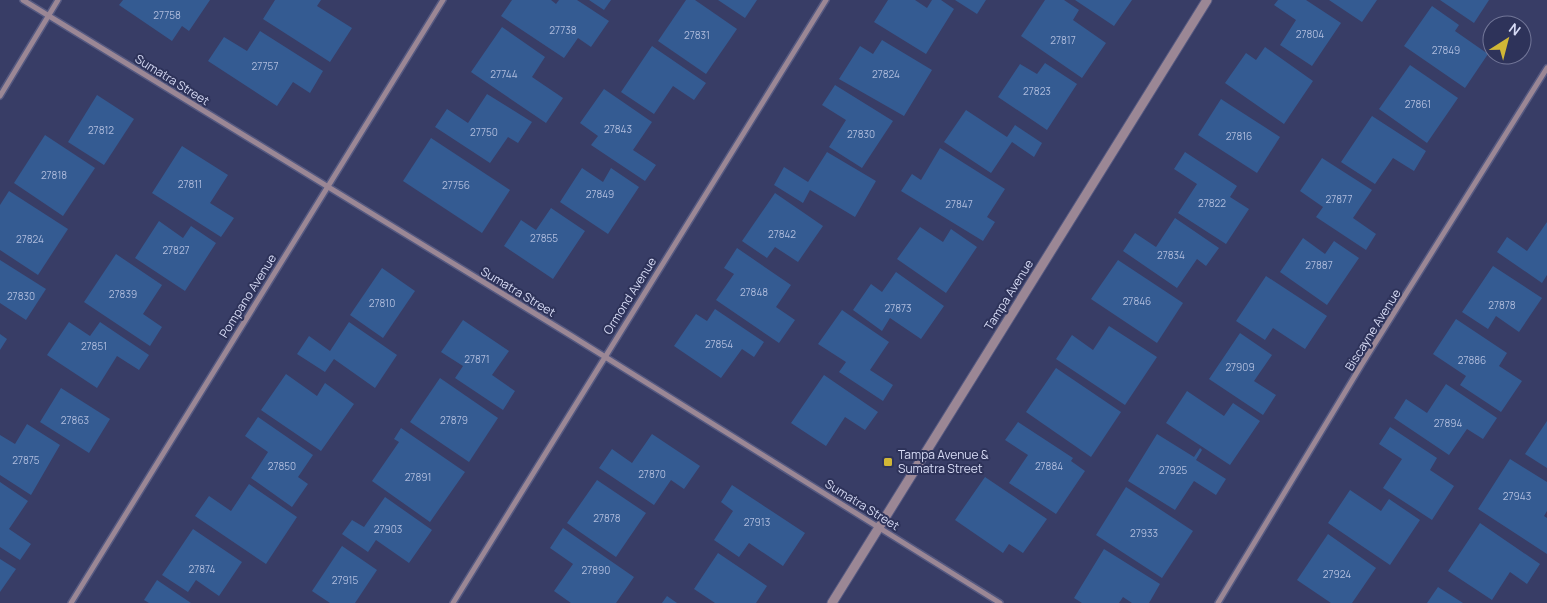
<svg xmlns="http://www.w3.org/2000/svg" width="1547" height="603" font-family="Manrope,sans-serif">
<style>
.building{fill:#345b92}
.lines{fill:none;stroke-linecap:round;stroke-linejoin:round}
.minor-casing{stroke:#555980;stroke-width:8}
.tertiary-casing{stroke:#555980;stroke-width:11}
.minor{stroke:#9b8795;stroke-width:5}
.tertiary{stroke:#9b8795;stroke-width:9}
.poi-dot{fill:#d1b736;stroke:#2e335a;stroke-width:2}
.labels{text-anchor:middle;stroke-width:4;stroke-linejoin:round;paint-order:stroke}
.number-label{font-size:10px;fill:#aebbdc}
.street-label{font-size:12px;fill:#d7dbf5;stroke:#2e335a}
.poi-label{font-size:12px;fill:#d7dbf5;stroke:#2e335a;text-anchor:start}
</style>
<rect width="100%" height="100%" fill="#383d66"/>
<g class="building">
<path d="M123,0H210L189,31L182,26L172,41L119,5Z"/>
<path d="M275,0H321L317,6L352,28L330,62L263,19Z"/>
<path d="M512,0H551L556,4L559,0H577L609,21L591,47L578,38L564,58L501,16Z"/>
<path d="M589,0H611L604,10Z"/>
<path d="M686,0H695L737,29L706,74L658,41Z"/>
<path d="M718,0H757L745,18Z"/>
<path d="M888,0H915L927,8L932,0H941L954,9L926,54L874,22Z"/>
<path d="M955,0H986L977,14Z"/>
<path d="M1045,0H1064L1079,10L1073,20L1106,43L1082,78L1021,36Z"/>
<path d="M1075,0H1132L1114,26Z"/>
<path d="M1278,0H1306L1341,23L1312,66L1280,45L1296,20L1274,5Z"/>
<path d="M1329,0H1377L1362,22Z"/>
<path d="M1440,0H1489L1474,23Z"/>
<path d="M1432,6L1459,25L1455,31L1488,54L1465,88L1404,46Z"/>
<path d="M502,27L545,57L532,77L563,98L546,123L471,72Z"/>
<path d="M260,31L323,71L310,93L293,82L277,106L208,61L224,37L247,51Z"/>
<path d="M882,40L932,70L904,116L839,79L860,46L873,54Z"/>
<path d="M652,46L706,83L694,100L673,86L654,114L621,92Z"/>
<path d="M1265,47L1313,81L1284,124L1225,83L1246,53L1256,60Z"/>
<path d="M1045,63L1077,84L1047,130L998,97L1020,64L1037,74Z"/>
<path d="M1410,65L1458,98L1427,143L1379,109Z"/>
<path d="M835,85L893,121L862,168L829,147L846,120L822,105Z"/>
<path d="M604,89L652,122L633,150L656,165L645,181L591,145L598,136L580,123Z"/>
<path d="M487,94L532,122L518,143L508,137L490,163L435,127L447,109L468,123Z"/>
<path d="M97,95L134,119L104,165L68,142Z"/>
<path d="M1221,99L1280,137L1257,173L1198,135Z"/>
<path d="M966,110L1007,137L1015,125L1042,143L1034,157L1012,142L991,173L944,142Z"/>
<path d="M1372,116L1426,151L1414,171L1393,158L1375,184L1341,162Z"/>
<path d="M45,135L95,168L63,216L14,183Z"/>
<path d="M431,138L510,190L482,233L403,181Z"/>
<path d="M182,146L228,175L210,203L234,218L221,237L152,193Z"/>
<path d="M940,148L1005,189L987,217L995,222L983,241L901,191L912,174L921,180Z"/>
<path d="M827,152L876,181L855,217L810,190L803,203L774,185L784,167L808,182Z"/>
<path d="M1185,152L1237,186L1230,197L1249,209L1226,244L1178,213L1197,184L1174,169Z"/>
<path d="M1322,158L1372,190L1353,218L1376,234L1366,250L1316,217L1323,207L1300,191Z"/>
<path d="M582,168L603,182L611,168L639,187L608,234L560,202Z"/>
<path d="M9,191L68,229L38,275L0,250V205Z"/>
<path d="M775,193L823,226L798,262L775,247L767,258L742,241Z"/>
<path d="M551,208L585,231L553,279L504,246L521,220L536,230Z"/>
<path d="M1175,218L1219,248L1206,266L1197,259L1177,288L1123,251L1135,233L1156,247Z"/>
<path d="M159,221L183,238L191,226L216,243L185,291L135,258Z"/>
<path d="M1547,222V275L1542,283L1497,252L1507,237L1527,251Z"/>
<path d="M920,227L943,242L951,229L977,247L946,293L897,259Z"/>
<path d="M1303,238L1325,254L1334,241L1359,258L1327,305L1280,272Z"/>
<path d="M737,248L791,285L776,307L795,320L779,343L716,300L734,274L724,268Z"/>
<path d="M116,254L162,285L143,314L162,327L150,346L84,302Z"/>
<path d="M0,260L46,289L26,320L0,303Z"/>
<path d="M1118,260L1183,303L1157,343L1091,299Z"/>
<path d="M1493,266L1542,298L1519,332L1496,316L1488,329L1462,312Z"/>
<path d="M382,268L415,291L383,338L350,315Z"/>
<path d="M896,272L944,306L921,339L890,318L882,331L853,310L871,284L882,292Z"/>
<path d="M1266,276L1327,316L1305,349L1273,328L1265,340L1236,321Z"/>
<path d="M715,309L764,342L754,357L742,349L721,378L674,346L696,314L707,321Z"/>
<path d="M842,310L889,342L870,370L893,385L883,401L839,372L846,362L818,344Z"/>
<path d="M1456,319L1507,353L1499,366L1522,381L1501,412L1460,385L1466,376L1433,354Z"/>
<path d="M463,320L509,351L492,375L515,391L503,410L455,378L463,366L441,352Z"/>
<path d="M69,322L90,336L100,322L149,355L139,370L117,356L97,388L47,355Z"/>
<path d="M349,322L397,355L375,388L334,359L325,372L297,354L309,336L330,351Z"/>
<path d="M1109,326L1157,357L1125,405L1056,359L1072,335L1093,350Z"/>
<path d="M1240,333L1272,355L1254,381L1276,395L1263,415L1209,379Z"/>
<path d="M0,334L7,339L0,350Z"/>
<path d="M1056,368L1121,412L1091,457L1026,412Z"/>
<path d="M286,374L317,396L325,383L354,404L321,451L261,410Z"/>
<path d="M824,375L878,412L865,430L845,417L826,446L791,423Z"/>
<path d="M440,378L498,418L469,462L410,422Z"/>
<path d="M1446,384L1497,418L1483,439L1467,429L1449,455L1394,418L1406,399L1427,413Z"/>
<path d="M61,388L110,419L89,453L40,422Z"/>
<path d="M1187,391L1224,416L1233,403L1260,421L1230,465L1166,423Z"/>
<path d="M258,417L313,455L298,477L308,484L292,507L251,478L268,452L245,436Z"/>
<path d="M1547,421V468L1525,454Z"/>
<path d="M1018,422L1073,458L1071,461L1085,471L1056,514L1009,483L1028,455L1005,440Z"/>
<path d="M27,424L60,445L31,495L0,475V435L15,444Z"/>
<path d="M1390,427L1437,458L1430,470L1454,486L1432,520L1383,488L1402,459L1379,444Z"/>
<path d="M401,428L465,472L430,522L372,481L399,442L394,439Z"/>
<path d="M652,434L700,466L684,489L671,480L654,505L599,468L612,449L632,463Z"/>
<path d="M1157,434L1194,457L1200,448L1202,450L1196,460L1226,479L1216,495L1194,481L1175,510L1128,481Z"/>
<path d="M1510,459L1547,482V511L1544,516L1547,518V554L1478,509Z"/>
<path d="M985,477L1047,519L1023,553L1009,544L1003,553L955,520Z"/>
<path d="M597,480L646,513L616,557L567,523Z"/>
<path d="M0,482L28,501L9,529L31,544L20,560L0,547Z"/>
<path d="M249,484L297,517L266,564L195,516L209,496L231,511Z"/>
<path d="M732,485L805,533L783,566L749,543L739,557L714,540L733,511L721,502Z"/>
<path d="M1126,487L1193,531L1162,578L1096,535Z"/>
<path d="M1350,490L1381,511L1389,499L1420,520L1390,565L1328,523Z"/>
<path d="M385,497L432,530L409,563L376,540L368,552L342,534L352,520L364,527Z"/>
<path d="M1480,523L1540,564L1527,584L1510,572L1492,600L1448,571Z"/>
<path d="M563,528L634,577L616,603H571L554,591L573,564L550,548Z"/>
<path d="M193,529L242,562L219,596L196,580L188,592L162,575Z"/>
<path d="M1328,534L1376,568L1352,603H1331L1297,580Z"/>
<path d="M342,546L377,570L355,603H330L312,591Z"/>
<path d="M1104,549L1160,584L1149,603H1132L1123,597L1119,603H1082L1074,598Z"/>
<path d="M718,553L767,586L756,603H715L694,589Z"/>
<path d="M0,559L16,569L0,592Z"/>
<path d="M157,580L191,603H149L144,600Z"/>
<path d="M1438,587L1463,603H1427Z"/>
<path d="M667,596L677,603H662Z"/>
</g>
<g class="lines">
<defs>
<g id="minor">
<path d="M23,0L570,335L1000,603"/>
<path d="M0,96L58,0"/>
<path d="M71,603L443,0"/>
<path d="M453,603L826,0"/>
<path d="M1218,603L1362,364L1547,68"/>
</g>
<path id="tertiary" d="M832,603L1207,0"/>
</defs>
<use href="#minor" class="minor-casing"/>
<use href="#tertiary" class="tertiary-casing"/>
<use href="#minor" class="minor"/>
<use href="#tertiary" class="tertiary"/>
</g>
<rect class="poi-dot" x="883" y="457" width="10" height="10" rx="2.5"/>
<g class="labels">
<g class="number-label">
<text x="167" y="19">27758</text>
<text x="563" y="34">27738</text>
<text x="1310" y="38">27804</text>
<text x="697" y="39">27831</text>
<text x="1063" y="44">27817</text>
<text x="1446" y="54">27849</text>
<text x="265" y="70">27757</text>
<text x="504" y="78">27744</text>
<text x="886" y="78">27824</text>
<text x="1037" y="95">27823</text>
<text x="1418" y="108">27861</text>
<text x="618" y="133">27843</text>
<text x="101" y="134">27812</text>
<text x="484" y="136">27750</text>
<text x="861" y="138">27830</text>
<text x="1239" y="140">27816</text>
<text x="54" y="179">27818</text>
<text x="190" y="188">27811</text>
<text x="456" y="189">27756</text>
<text x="600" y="198">27849</text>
<text x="1339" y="203">27877</text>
<text x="1212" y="207">27822</text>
<text x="959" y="208">27847</text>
<text x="782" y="238">27842</text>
<text x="544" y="242">27855</text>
<text x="30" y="243">27824</text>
<text x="176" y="254">27827</text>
<text x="1171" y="259">27834</text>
<text x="1319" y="269">27887</text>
<text x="754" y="296">27848</text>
<text x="123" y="298">27839</text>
<text x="21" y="300">27830</text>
<text x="1137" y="305">27846</text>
<text x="382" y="307">27810</text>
<text x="1502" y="309">27878</text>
<text x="898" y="312">27873</text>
<text x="719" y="348">27854</text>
<text x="94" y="350">27851</text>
<text x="477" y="363">27871</text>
<text x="1472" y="364">27886</text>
<text x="1240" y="371">27909</text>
<text x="75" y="424">27863</text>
<text x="454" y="424">27879</text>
<text x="1448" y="427">27894</text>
<text x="26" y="464">27875</text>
<text x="282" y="470">27850</text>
<text x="1049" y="470">27884</text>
<text x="1173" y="474">27925</text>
<text x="652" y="478">27870</text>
<text x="418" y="481">27891</text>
<text x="1517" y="500">27943</text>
<text x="607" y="522">27878</text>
<text x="757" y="526">27913</text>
<text x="388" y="533">27903</text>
<text x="1144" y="537">27933</text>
<text x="202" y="573">27874</text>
<text x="596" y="574">27890</text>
<text x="1337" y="578">27924</text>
<text x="345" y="584">27915</text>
</g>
<g class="street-label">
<text transform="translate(172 80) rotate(32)" y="4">Sumatra Street</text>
<text transform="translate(518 292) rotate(31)" y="4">Sumatra Street</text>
<text transform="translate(1009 295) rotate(-58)" y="4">Tampa Avenue</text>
<text transform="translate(248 296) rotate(-58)" y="4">Pompano Avenue</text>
<text transform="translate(630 296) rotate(-58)" y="4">Ormond Avenue</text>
<text transform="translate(1373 330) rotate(-58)" y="4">Biscayne Avenue</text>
<text transform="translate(862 505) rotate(32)" y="4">Sumatra Street</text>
</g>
<g class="poi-label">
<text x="898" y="459">Tampa Avenue &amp;<tspan x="898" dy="14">Sumatra Street</tspan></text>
</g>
</g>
<g transform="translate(1507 40) rotate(36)"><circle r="24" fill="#2e335a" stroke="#727698"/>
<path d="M0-4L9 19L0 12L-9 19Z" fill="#d1b736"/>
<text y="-8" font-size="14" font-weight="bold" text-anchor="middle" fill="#d7dbf5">N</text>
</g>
</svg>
